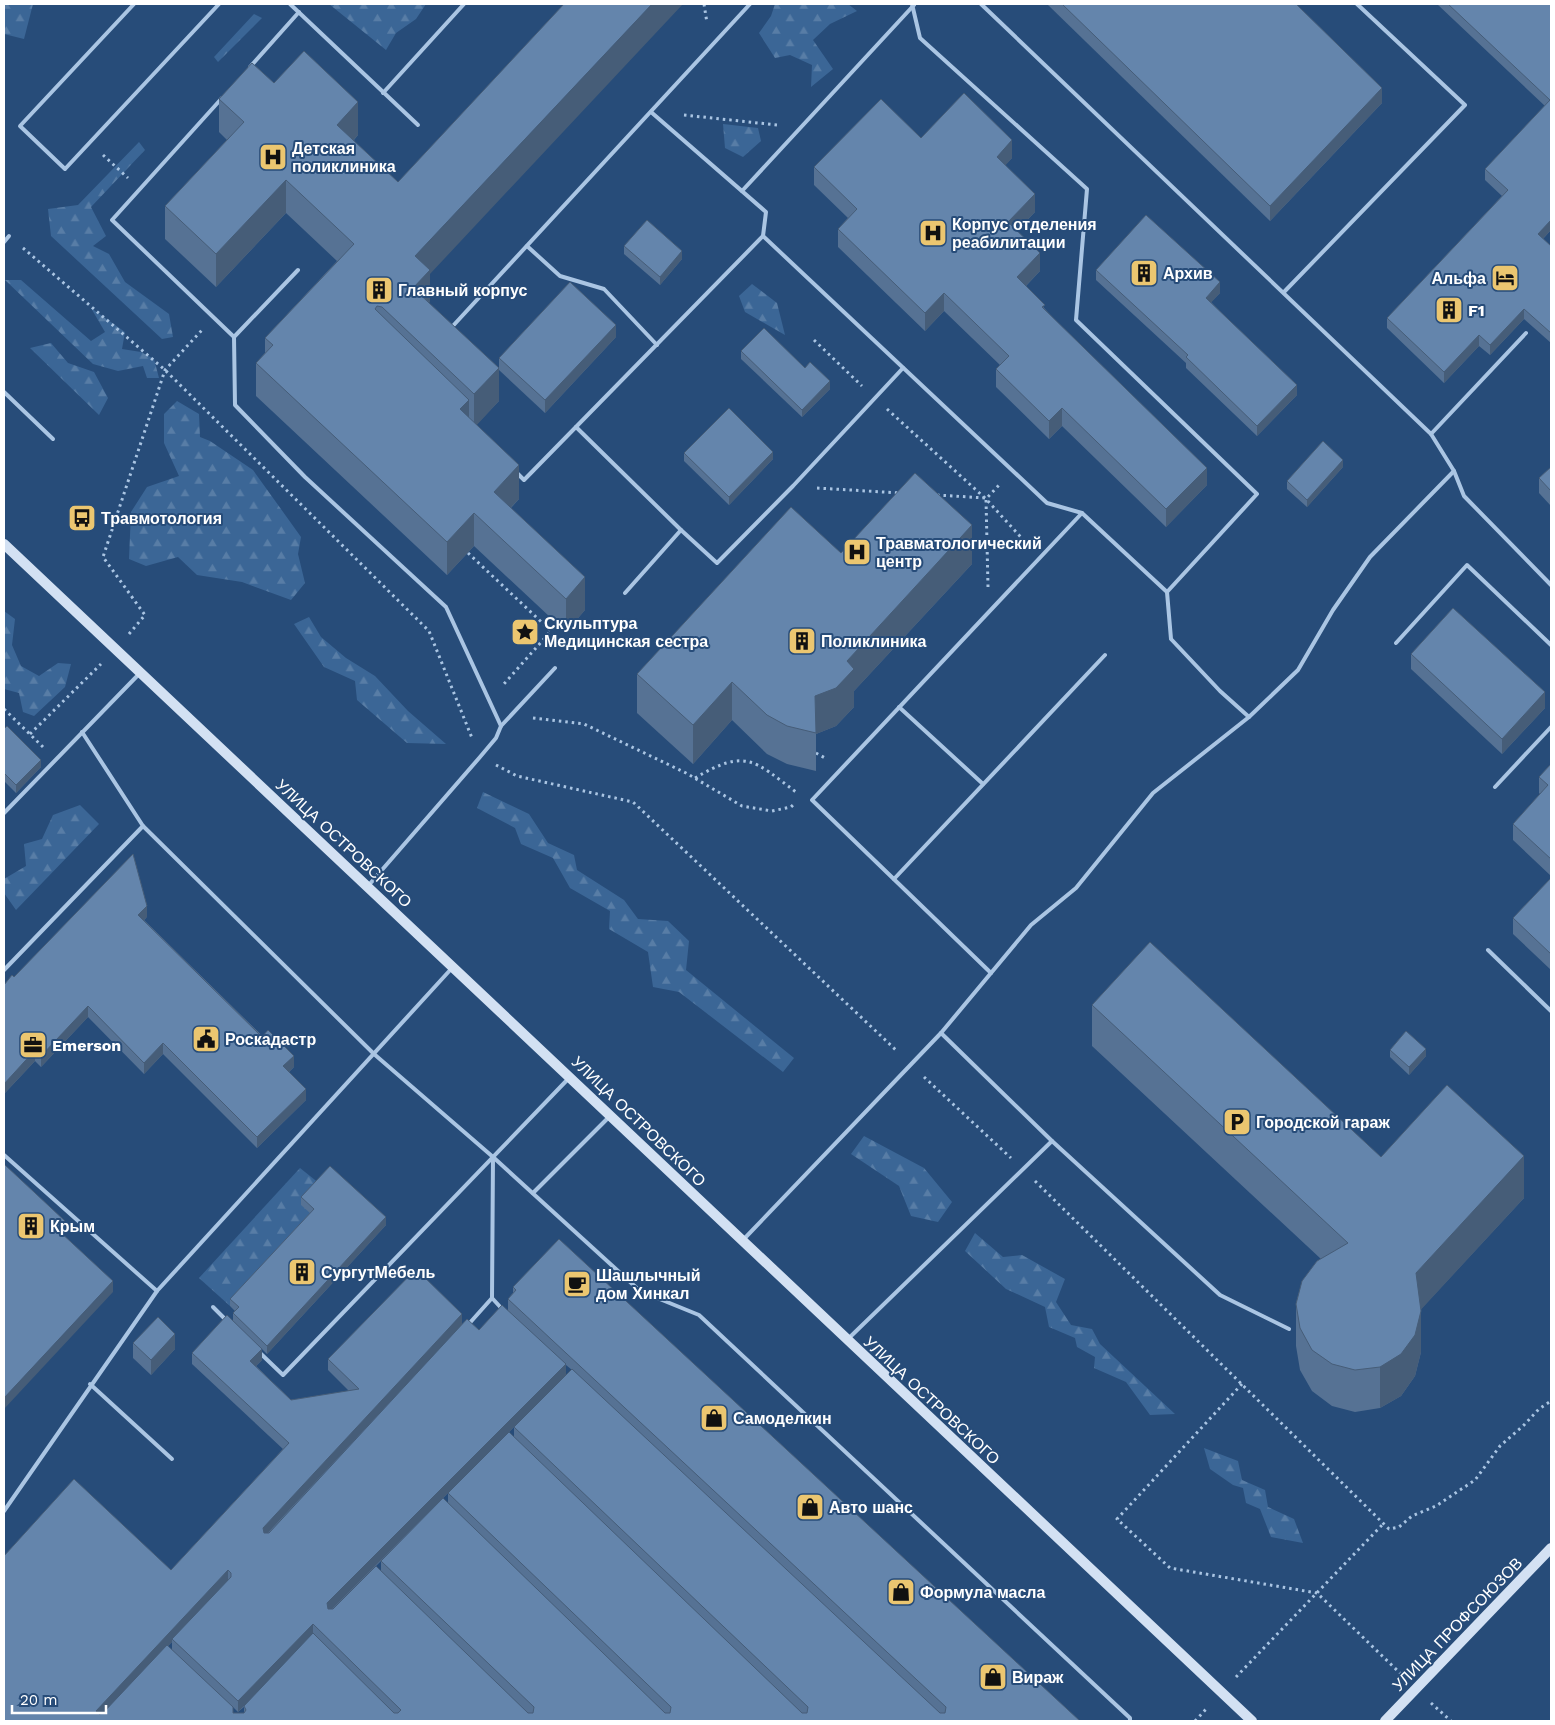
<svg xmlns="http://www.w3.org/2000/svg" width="1555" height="1725" font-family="'Work Sans',sans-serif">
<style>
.forest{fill:url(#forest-firs)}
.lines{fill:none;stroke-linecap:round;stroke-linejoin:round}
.path{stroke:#aac5e3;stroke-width:3;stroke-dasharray:2.5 4;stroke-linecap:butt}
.lane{stroke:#aac5e3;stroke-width:4}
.secondary{stroke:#d3e1f3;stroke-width:10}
.wall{fill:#567294;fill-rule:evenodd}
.shaded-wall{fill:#465d78}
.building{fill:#6485ac;stroke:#465d78;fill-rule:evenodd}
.labels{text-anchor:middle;stroke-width:4;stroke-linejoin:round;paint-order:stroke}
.poi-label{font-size:16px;font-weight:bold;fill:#fff;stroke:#274c79;text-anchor:start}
.street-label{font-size:16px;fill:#fff;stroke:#274c79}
</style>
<defs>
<pattern id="forest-firs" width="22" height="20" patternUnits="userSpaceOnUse" patternTransform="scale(1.25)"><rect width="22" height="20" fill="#3b6696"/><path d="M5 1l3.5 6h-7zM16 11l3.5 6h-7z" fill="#587da6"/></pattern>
</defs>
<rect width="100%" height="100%" fill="#274c79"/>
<g class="forest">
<path d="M4,4H33L24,39L4,34Z"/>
<path d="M329,4H426L416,19L396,33L386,50Z"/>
<path d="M775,4H848L857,11L830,24L813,40L833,69L811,87L812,65L790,55L775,58L759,33L771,16Z"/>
<path d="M254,14L262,18L218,62L214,57Z"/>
<path d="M723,124L758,128L761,141L743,157L725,148Z"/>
<path d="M139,142L145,150L91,207L106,236L93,246L109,254L125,282L169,314L173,337L162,339L51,236L48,209L78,205Z"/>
<path d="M5,280H21L91,341L105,332L91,308L125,332L122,349L141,352L154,359L159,378H147L143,366L118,371L93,364Z"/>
<path d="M752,284L777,303L785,335L745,312L739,296Z"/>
<path d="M51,343L68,363L94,372L108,398L99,415L30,348Z"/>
<path d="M177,401L199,414L200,437L210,441L253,470L301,537L298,554L305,583L291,600L242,582L197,575L178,557L146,566L129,559L131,512L147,487L179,476L164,443V414Z"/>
<path d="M4,611L15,619L12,645L21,666L39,676L58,663L71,664L65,687L34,716L23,712L19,693L4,689Z"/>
<path d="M309,617L321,637L346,658L375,676L408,711L446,744L407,743L357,700L355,681L324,667L294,624Z"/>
<path d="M483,792L529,814L548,843L574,855L577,870L624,900L638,919L668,921L689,941L686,970L794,1058L783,1072L679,992L653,987L648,952L609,929L610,911L570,888L553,858L521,844L515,828L477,808Z"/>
<path d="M80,805L99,824L16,910L4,893V879L26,866L24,844L42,839L53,815Z"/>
<path d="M864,1136L924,1168L952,1202L938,1222L911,1216L899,1186L851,1154Z"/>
<path d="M300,1168L320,1184L314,1216L230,1306L199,1278Z"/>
<path d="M975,1233L1003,1257L1022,1255L1065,1279L1056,1302L1071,1325L1092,1329L1100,1344L1175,1414L1150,1415L1126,1382L1094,1368L1095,1357L1077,1347L1075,1338L1049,1327L1045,1307L1006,1289L965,1251Z"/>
<path d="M1204,1448L1238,1461L1242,1480L1265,1490L1268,1507L1294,1519L1303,1543L1271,1537L1260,1509L1246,1503L1243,1488L1233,1485L1210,1469Z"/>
</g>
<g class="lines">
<g class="path">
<path d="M704,4L707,23"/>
<path d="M684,115L777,125"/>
<path d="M103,155L128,178"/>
<path d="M23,248L165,370L429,631L472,738"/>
<path d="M814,340L862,386"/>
<path d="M887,409L986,499L1028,545"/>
<path d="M817,488L900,493"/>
<path d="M937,495L985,498"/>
<path d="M468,553L551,631L503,685"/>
<path d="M988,587L986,499L1000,484"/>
<path d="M129,634L145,615L103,557L165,370L202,330"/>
<path d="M4,709L43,747"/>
<path d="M533,718L584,724L686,773L742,806L772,811L791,807L795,803"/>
<path d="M30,734L101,664"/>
<path d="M816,753L827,759"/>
<path d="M496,765L517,776L633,802L898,1052"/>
<path d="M695,778C746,748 753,760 796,792"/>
<path d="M924,1077L1011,1158"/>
<path d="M1035,1181L1389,1529L1399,1527L1412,1516L1436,1506L1475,1480L1500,1446L1524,1425L1539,1409L1551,1401"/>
<path d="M1242,1384L1117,1519L1170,1568L1317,1593L1401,1674"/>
<path d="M1236,1677L1384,1523"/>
<path d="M1431,1703L1451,1721"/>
<path d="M1195,1721L1208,1707"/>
</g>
<g class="lane">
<path d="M134,4L20,126L65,169L219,4"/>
<path d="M290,4L418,125"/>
<path d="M912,4L920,38L1087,189L1076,320L1257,494L1167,592"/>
<path d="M981,4L1431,434L1454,471L1464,496L1551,585"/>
<path d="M250,67L299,12"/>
<path d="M383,93L464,4"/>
<path d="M222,98L112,220L234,337L298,270"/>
<path d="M651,112L766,212L763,236L1047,503L1082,513L1167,592L1171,639L1220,691L1249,717"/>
<path d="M742,191L914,5"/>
<path d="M4,242L9,236"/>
<path d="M527,246L560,276L604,289L657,345"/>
<path d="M1284,292L1465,105L1357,4"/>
<path d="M451,328L750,4"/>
<path d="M234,337L235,405L305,477L446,607L501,726"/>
<path d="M4,392L53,439"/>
<path d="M576,427L681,530L625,593"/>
<path d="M1431,434L1526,333"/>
<path d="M517,473L524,480L763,236"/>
<path d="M681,530L717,563L793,486L903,368"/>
<path d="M1396,643L1467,565L1551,645"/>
<path d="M899,707L983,784"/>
<path d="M82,732L143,826L374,1054L493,1157L640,1291L699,1315L1130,1718V1721"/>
<path d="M1495,787L1551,727"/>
<path d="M4,813L140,673"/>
<path d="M894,879L1105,655"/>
<path d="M368,886L480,757L496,738L501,726L555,668"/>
<path d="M1488,950L1551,1011"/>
<path d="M4,970L143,826"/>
<path d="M991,973L812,800L1082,513"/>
<path d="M941,1033L1052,1141L1220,1295L1289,1329"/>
<path d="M4,1155L157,1291"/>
<path d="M493,1157L492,1298L503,1310"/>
<path d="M533,1193L609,1117"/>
<path d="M743,1240L941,1033L1031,925L1076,888L1153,793L1249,717L1298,670L1333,610L1370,557L1454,471"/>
<path d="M213,1307L227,1321"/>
<path d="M467,1326L492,1298"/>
<path d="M849,1338L1052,1141"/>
<path d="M259,1352L283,1375L569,1078"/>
<path d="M90,1384L172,1459"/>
<path d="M4,1511L157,1291L452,968"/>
</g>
<g class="secondary">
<path d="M4,544L1252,1721"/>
<path d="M1385,1721L1551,1548"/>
</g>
</g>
<g class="wall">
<path d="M1047,4H1296L1382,103L1270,221Z"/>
<path d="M1437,4H1551V230L1543,239L1551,246V343L1524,319L1490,355L1479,346L1444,383L1387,328V318L1502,196L1485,180V169L1545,106Z"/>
<path d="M274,83L358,135L354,140L430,274L429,303L499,401L476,425L519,499L511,508L585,610L566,632L474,546L447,575L256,396V363L265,353V338L337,261L286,213L216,287L165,239V206L227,140L219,132V99Z"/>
<path d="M921,138L1012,158L1005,165L1035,212L1017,231L1040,271L1026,286L1045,309L1207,485L1166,527L1062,426L1049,439L996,387V369L1000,365L944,311L925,331L838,247V229L848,218L814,185V167Z"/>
<path d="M624,246L682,259L660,285L624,254Z"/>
<path d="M1096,270L1220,293L1211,302L1297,395L1257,436L1186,368V363L1096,280Z"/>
<path d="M616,337L545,413L499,370V358Z"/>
<path d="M741,351L805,368L830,389L802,417L741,359Z"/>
<path d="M684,453L773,459L729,505L684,461Z"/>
<path d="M1343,467L1307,507L1287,489V481Z"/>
<path d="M1551,467V506L1539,493V478Z"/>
<path d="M841,553L972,564L854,691V707L836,726L816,734V771L787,764L767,754L732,720L693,764L637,713V674Z"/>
<path d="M1411,654L1545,708L1502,754L1411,669Z"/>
<path d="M4,729L41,767L16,793L4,781Z"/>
<path d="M1551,764V876L1513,840V824L1540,794L1539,793V777Z"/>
<path d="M1551,878V970L1513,934V918Z"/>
<path d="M147,917L144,920L294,1067L289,1072L306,1100L257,1148L163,1054L144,1074L88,1017L41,1067L35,1061L4,1094V985L14,977Z"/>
<path d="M1092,1005L1381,1157L1524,1198L1421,1309V1352L1415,1376L1401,1396L1380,1408L1355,1412L1332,1406L1312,1391L1300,1370L1296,1346V1304L1321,1259L1092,1046Z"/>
<path d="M1390,1050L1426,1056L1409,1075L1390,1057Z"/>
<path d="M301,1197L386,1225L267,1354L262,1349V1360L256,1366L291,1400L349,1391L328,1370V1359L462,1325L479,1330L508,1310V1299L513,1293V1287L1080,1721H4L171,1570L283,1449L192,1364V1353L233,1320V1313L235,1311L230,1306V1299L310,1213L301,1205ZM566,1365L572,1370L566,1375ZM514,1427V1437L509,1432ZM448,1493V1503L443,1498ZM381,1561V1571L376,1566ZM172,1642V1650L168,1646ZM233,1707L238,1712L244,1707V1713H233Z"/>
<path d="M133,1343L175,1349L151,1375L133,1358Z"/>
</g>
<g class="shaded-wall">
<path d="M652,4H683L430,274V303L413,288L415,256Z"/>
<path d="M1382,88V103L1270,221V206Z"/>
<path d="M358,102V135L337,158V125Z"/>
<path d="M1012,140V158L997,175V157Z"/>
<path d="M286,180V213L216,287V254Z"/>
<path d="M1035,194V212L1008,240V222Z"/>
<path d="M1551,220V230L1538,244V234Z"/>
<path d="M682,251V259L660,285V277Z"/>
<path d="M1040,253V271L1017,295V277Z"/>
<path d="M1220,282V293L1206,308V298Z"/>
<path d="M944,293V311L925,331V313Z"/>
<path d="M1524,309V319L1490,355V345Z"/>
<path d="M616,325V337L545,413V400Z"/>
<path d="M1479,335V346L1444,383V372Z"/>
<path d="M499,368V401L474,428V394Z"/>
<path d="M830,381V389L802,417V410Z"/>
<path d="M1297,385V395L1257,436V426Z"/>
<path d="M469,400V433L460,409Z"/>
<path d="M1062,408V426L1049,439V421Z"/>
<path d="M773,452V459L729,505V497Z"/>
<path d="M1343,460V467L1307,507V500Z"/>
<path d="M519,465V499L494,525V492Z"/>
<path d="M1207,468V485L1166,527V509Z"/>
<path d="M474,513V546L447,575V542Z"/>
<path d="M972,525V564L854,691V707L836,726L816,734L815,696Z"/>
<path d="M585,577V610L566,632V599Z"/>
<path d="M732,682V720L693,764V725Z"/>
<path d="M1545,692V708L1502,754V739Z"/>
<path d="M41,760V767L16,793V785Z"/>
<path d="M147,906V917L138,926V915Z"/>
<path d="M88,1006V1017L41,1067V1056Z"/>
<path d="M163,1043V1054L144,1074V1063Z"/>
<path d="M1426,1049V1056L1409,1075V1067Z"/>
<path d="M35,1050V1061L4,1094V1084Z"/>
<path d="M294,1056V1067L283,1077V1066Z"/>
<path d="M306,1089V1100L257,1148V1137Z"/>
<path d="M1524,1156V1198L1416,1315V1273Z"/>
<path d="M386,1217V1225L267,1354V1346Z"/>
<path d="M65,1221V1232L58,1241V1230Z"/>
<path d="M113,1281V1292L4,1409V1398Z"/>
<path d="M1421,1311V1352L1415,1376L1401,1396L1380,1408V1367Z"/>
<path d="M462,1314V1325L263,1538V1528Z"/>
<path d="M175,1334V1349L151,1375V1360Z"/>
<path d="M262,1349V1360L250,1372V1361Z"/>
<path d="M566,1364V1375L327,1614V1603Z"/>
<path d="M228,1570V1581L172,1639V1642L96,1721V1711Z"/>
<path d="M313,1624V1635L238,1712V1701Z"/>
</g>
<g class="building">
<path d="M564,4H652L415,256L430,270L413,288L499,368L474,394L382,307L377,306L375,309L469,400L460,409L519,465L494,492L585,577L566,599L474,513L447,542L256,363L273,345L265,338L354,244L286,180L216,254L165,206L244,122L219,99L252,63L274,83L304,51L358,102L337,125L398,182Z"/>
<path d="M1062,4H1296L1382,88L1270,206Z"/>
<path d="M1448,4H1551V220L1538,234L1551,246V333L1524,309L1490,345L1479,335L1444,372L1387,318L1508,190L1485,169L1550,100Z"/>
<path d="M964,93L1012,140L997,157L1035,194L1008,222L1040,253L1017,277L1045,305L1042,307L1207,468L1166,509L1062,408L1049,421L996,369L1009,356L944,293L925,313L838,229L857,209L814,167L881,99L921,138Z"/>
<path d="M1146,215L1220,282L1206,298L1297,385L1257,426L1186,357L1188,355L1096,270Z"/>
<path d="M647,220L682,251L660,277L624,246Z"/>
<path d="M570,282L616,325L545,400L499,358Z"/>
<path d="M764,328L805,368L810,362L830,381L802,410L741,351Z"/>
<path d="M729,408L773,452L729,497L684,453Z"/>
<path d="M1323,441L1343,460L1307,500L1287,481Z"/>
<path d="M1551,467V491L1539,478Z"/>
<path d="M915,473L972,525L847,661L854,669L836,688L815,696L816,733L787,726L767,715L732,682L693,725L637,674L791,507L841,553Z"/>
<path d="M1453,608L1545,692L1502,739L1411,654Z"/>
<path d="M7,726L41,760L16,785L4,773V729Z"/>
<path d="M1551,764V859L1513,824L1548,785L1539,777Z"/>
<path d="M133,854L147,906L138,915L262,1037L268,1030L294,1056L283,1066L306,1089L257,1137L163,1043L144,1063L88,1006L41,1056L35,1050L4,1084V985L12,975L14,977Z"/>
<path d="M1551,878V954L1513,918Z"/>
<path d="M1150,942L1381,1157L1447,1085L1524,1156L1416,1273L1421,1311L1415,1335L1401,1354L1380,1367L1355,1370L1332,1364L1312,1350L1300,1328L1296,1304L1302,1281L1317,1261L1348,1243L1092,1005Z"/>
<path d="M1406,1031L1426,1049L1409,1067L1390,1050Z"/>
<path d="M4,1164L65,1221L58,1230L113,1281L4,1398Z"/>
<path d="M330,1166L386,1217L267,1346L233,1313L239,1307L230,1299L314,1209L301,1197Z"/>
<path d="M559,1239L1080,1721H4V1556L74,1479L171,1570L289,1443L192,1353L227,1315L262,1349L250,1361L291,1400L359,1389L328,1359L416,1269L462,1314L263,1528L264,1533H269L467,1319L479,1330L502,1305L566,1364L327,1603L328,1609H333L376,1566L528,1713H533L534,1707L381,1561L443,1498L665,1713H670L671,1707L448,1493L509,1432L802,1713H807L808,1707L514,1427L572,1369L940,1713H945L946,1707L508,1299L516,1290L513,1287ZM228,1570L231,1573V1577L172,1639L238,1701L313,1624L401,1710L398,1713H394L313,1633L244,1706L246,1710L244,1713H233V1707L167,1645L103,1713L99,1714L96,1711Z"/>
<path d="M158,1317L175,1334L151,1360L133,1343Z"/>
</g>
<defs>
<symbol id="hospital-square" viewBox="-11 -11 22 22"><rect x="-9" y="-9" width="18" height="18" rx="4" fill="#ebc670" stroke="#274c79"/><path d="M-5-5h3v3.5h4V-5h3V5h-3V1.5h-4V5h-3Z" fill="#111"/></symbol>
<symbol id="building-square" viewBox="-11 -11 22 22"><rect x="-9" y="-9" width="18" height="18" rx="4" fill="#ebc670" stroke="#274c79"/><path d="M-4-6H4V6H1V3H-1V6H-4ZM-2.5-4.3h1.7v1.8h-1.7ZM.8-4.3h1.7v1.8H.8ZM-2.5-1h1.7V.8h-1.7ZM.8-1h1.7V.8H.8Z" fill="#111"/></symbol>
<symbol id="hotel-square" viewBox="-11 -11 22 22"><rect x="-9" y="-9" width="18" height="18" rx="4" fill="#ebc670" stroke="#274c79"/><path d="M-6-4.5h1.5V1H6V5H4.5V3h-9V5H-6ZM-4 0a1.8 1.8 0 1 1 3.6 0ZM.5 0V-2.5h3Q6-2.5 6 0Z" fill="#111"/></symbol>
<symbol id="bus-square" viewBox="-11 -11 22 22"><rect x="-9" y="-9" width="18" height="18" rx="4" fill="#ebc670" stroke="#274c79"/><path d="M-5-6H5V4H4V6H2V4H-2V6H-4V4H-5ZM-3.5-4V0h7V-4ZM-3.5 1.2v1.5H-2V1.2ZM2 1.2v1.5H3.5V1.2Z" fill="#111"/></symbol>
<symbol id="sight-square" viewBox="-11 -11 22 22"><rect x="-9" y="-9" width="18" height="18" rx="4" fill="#ebc670" stroke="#274c79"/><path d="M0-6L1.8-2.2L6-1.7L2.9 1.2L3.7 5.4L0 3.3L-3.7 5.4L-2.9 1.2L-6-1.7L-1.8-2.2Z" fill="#111"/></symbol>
<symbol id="civic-square" viewBox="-11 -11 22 22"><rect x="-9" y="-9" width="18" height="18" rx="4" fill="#ebc670" stroke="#274c79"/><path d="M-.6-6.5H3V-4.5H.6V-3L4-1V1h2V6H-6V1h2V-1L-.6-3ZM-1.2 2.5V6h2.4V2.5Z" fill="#111"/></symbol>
<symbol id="office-square" viewBox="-11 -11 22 22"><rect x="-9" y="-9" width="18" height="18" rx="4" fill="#ebc670" stroke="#274c79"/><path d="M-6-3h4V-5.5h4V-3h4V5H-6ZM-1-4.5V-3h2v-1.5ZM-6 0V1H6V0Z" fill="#111"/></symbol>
<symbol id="parking-square" viewBox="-11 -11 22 22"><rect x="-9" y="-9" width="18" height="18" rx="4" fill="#ebc670" stroke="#274c79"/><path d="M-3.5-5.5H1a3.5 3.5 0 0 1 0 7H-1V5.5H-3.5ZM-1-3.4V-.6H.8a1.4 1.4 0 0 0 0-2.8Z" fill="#111"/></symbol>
<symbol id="cafe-square" viewBox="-11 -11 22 22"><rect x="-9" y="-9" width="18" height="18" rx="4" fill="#ebc670" stroke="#274c79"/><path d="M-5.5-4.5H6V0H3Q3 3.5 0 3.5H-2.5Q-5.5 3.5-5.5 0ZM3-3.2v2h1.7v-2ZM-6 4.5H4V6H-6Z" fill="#111"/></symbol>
<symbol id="shop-square" viewBox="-11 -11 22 22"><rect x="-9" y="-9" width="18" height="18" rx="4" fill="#ebc670" stroke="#274c79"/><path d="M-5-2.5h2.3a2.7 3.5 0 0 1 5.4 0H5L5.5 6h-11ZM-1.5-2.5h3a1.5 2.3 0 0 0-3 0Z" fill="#111"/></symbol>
</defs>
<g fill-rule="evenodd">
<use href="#hospital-square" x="257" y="141" width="32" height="32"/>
<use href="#hospital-square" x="917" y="217" width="32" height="32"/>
<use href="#building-square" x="1128" y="257" width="32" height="32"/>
<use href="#hotel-square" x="1489" y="262" width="32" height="32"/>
<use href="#building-square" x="363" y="274" width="32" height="32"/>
<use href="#building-square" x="1433" y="294" width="32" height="32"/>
<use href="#bus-square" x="66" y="502" width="32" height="32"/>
<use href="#hospital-square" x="841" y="536" width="32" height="32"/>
<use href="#sight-square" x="509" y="616" width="32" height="32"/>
<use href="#building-square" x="786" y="625" width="32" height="32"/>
<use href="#civic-square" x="190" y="1023" width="32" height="32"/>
<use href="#office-square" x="17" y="1029" width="32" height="32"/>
<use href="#parking-square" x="1221" y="1106" width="32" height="32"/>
<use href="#building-square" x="15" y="1210" width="32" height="32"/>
<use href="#building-square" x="286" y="1256" width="32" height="32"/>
<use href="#cafe-square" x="561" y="1268" width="32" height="32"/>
<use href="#shop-square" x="698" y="1402" width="32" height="32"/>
<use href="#shop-square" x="794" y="1491" width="32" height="32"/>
<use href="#shop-square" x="885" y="1576" width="32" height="32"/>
<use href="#shop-square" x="977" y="1661" width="32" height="32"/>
</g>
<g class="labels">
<g class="poi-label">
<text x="292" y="154">Детская<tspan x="292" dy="18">поликлиника</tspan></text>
<text x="952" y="230">Корпус отделения<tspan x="952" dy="18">реабилитации</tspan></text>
<text x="1163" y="279">Архив</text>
<text x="1486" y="284" text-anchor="end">Альфа</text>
<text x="398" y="296">Главный корпус</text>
<text x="1468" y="316">F1</text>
<text x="101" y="524">Травмотология</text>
<text x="876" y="549">Травматологический<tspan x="876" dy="18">центр</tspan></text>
<text x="544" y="629">Скульптура<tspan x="544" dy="18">Медицинская сестра</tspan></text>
<text x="821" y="647">Поликлиника</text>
<text x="225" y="1045">Роскадастр</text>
<text x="52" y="1051">Emerson</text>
<text x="1256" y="1128">Городской гараж</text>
<text x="50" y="1232">Крым</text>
<text x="321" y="1278">СургутМебель</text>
<text x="596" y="1281">Шашлычный<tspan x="596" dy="18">дом Хинкал</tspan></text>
<text x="733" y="1424">Самоделкин</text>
<text x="829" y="1513">Авто шанс</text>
<text x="920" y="1598">Формула масла</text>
<text x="1012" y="1683">Вираж</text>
</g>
<g class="street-label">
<text transform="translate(344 843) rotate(43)" y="6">УЛИЦА ОСТРОВСКОГО</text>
<text transform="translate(639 1121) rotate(44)" y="6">УЛИЦА ОСТРОВСКОГО</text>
<text transform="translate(932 1400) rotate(43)" y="6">УЛИЦА ОСТРОВСКОГО</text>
<text transform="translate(1457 1624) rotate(-46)" y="6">УЛИЦА ПРОФСОЮЗОВ</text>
</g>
</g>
<rect width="1555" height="1725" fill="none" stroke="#ffffff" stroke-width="10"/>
<path d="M12 1705v8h94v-8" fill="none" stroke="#ffffff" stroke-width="2.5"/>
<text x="20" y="1705" font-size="15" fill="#ffffff" stroke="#274c79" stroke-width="4" paint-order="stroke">20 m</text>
</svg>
